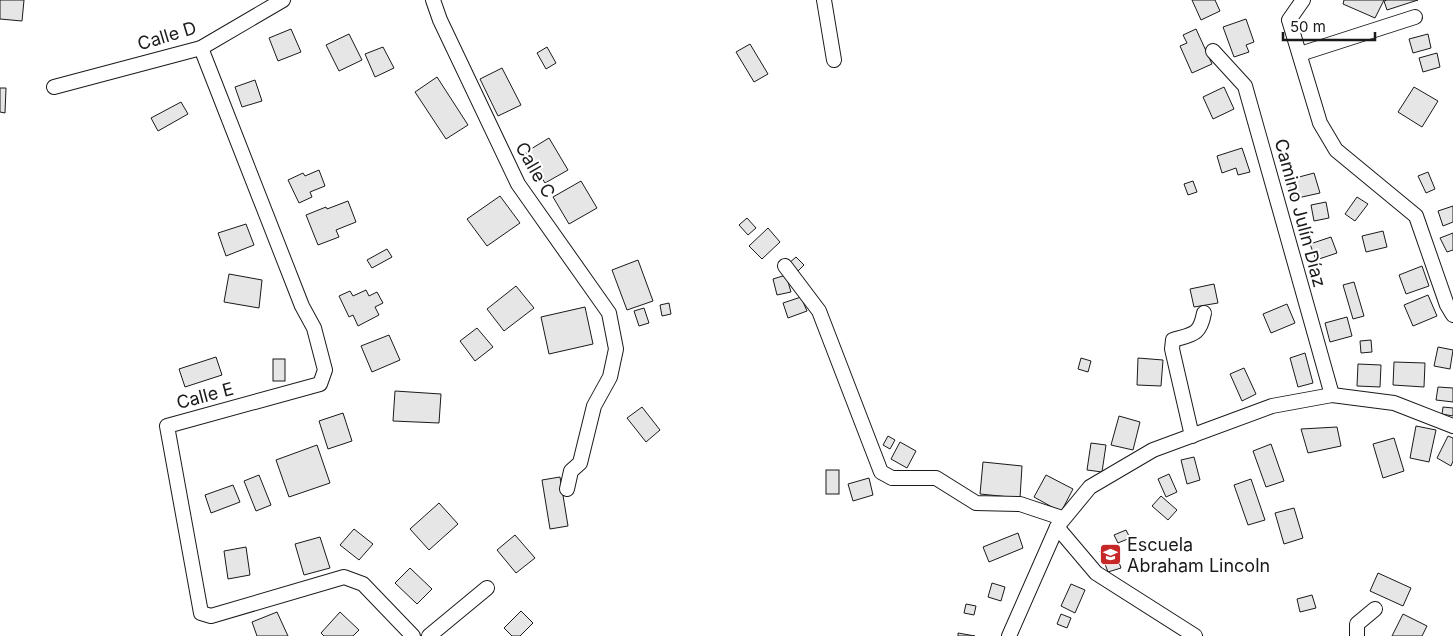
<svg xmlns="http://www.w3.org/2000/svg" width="1453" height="636" font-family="Inter,sans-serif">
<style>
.building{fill:#e6e6e6;stroke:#1a1a1a}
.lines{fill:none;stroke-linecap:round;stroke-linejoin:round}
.minor-casing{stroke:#1a1a1a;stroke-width:16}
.minor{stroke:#fff;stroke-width:14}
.labels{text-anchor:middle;stroke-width:4;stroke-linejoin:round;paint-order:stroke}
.street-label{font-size:18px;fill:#1a1a1a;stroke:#fff}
.poi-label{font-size:18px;fill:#1a1a1a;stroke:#fff;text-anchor:start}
</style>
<rect width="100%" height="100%" fill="#fff"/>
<g class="building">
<path d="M0,0H24L22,21L0,19Z"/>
<path d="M1192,0H1215L1220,11L1201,20Z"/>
<path d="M1344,0H1384L1375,18L1343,4Z"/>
<path d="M1387,0H1418L1387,10L1384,1Z"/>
<path d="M1246,19L1254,42L1246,45L1249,52L1234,57L1223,27Z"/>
<path d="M291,29L301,52L278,61L269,38Z"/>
<path d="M1196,29L1212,64L1192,73L1180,46L1187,43L1183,35Z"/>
<path d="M349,34L362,60L339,71L326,45Z"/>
<path d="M1428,34L1431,48L1413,53L1409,39Z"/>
<path d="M750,44L768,74L754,82L736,52Z"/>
<path d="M383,47L394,68L375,77L365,54Z"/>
<path d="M547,47L556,63L546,69L537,53Z"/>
<path d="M1437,53L1440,67L1423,72L1419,58Z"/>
<path d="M502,68L521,105L498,116L480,79Z"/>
<path d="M437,77L468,125L446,139L415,92Z"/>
<path d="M255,80L262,101L242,107L235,87Z"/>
<path d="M1224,87L1234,109L1213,119L1203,97Z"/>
<path d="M1414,87L1438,101L1422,127L1398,112Z"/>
<path d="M0,88H6L5,113L0,112Z"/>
<path d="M181,102L188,114L158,131L151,118Z"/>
<path d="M549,138L568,170L545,183L526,152Z"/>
<path d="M1242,148L1250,172L1238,175L1236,168L1222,173L1217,156Z"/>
<path d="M319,170L325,186L310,192L312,197L299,203L288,180L303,173L305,176Z"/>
<path d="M1428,172L1435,189L1426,193L1418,176Z"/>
<path d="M1314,173L1320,193L1293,199L1288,180Z"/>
<path d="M581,181L597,208L569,224L553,197Z"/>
<path d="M1193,181L1197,192L1188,195L1184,184Z"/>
<path d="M500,196L520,223L487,246L467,219Z"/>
<path d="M1357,197L1368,204L1355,221L1345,214Z"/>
<path d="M348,201L356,222L336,230L339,237L318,245L306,215L326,207L327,209Z"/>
<path d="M1326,202L1329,218L1314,221L1311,205Z"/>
<path d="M1453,206V222L1443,226L1438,211Z"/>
<path d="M747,218L756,228L748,235L739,225Z"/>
<path d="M246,224L254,245L226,256L218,233Z"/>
<path d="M768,228L780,242L762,259L749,246Z"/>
<path d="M1383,231L1387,247L1366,252L1362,236Z"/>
<path d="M1453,233V250L1447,252L1440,238Z"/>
<path d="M1331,237L1337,253L1316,260L1310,244Z"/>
<path d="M387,249L392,257L372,268L367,260Z"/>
<path d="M796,257L804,265L796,273L788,264Z"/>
<path d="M638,260L653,301L627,310L612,270Z"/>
<path d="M1422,266L1429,286L1406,294L1399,275Z"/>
<path d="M229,274L262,280L259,308L224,302Z"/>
<path d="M786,275L791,292L777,295L773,279Z"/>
<path d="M1354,282L1364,316L1353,319L1343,285Z"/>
<path d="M1214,284L1218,303L1194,307L1190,289Z"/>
<path d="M516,286L534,308L504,331L487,309Z"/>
<path d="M366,290L369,296L377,292L383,303L375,307L379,315L358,326L353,315L349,317L339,296L350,291L353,296Z"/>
<path d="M1428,295L1437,316L1413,326L1404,305Z"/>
<path d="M801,297L807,311L788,318L783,303Z"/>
<path d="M669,303L671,314L662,316L660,305Z"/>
<path d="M1287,304L1295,323L1271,333L1263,314Z"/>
<path d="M585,307L593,344L549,354L541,317Z"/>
<path d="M644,308L649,323L639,326L634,311Z"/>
<path d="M1347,317L1352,336L1330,342L1325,323Z"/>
<path d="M477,328L493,347L475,361L460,341Z"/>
<path d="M389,335L400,360L372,372L361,346Z"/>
<path d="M1371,340L1372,352L1361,353L1360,341Z"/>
<path d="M1438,347L1453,350L1450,369L1434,366Z"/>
<path d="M1305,353L1313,383L1298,387L1290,358Z"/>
<path d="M216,357L222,375L185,387L179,369Z"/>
<path d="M1081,358L1091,361L1088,372L1078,369Z"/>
<path d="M1138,358L1163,360L1161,386L1137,385Z"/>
<rect x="273" y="359" width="12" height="22"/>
<path d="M1394,362L1425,363L1424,387L1393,385Z"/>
<path d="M1358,364L1381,365L1380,387L1357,386Z"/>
<path d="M1244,368L1256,394L1242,401L1230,374Z"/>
<path d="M1438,387L1453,388V402L1436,400Z"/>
<path d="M395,391L441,394L439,423L393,421Z"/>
<path d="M642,407L660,430L646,442L627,418Z"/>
<path d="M1443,407L1453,408V416L1442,414Z"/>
<path d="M343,413L352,441L328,449L319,421Z"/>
<path d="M1119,416L1140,422L1133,450L1111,445Z"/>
<path d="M1416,426L1436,430L1429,462L1410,458Z"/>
<path d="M1337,427L1341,446L1308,453L1301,429Z"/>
<path d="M888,436L895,440L890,449L883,445Z"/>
<path d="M1448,436L1453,438V461L1451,466L1437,458Z"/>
<path d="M1394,438L1404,471L1383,478L1373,444Z"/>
<path d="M900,442L916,451L907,468L891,459Z"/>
<path d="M1091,443L1106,445L1102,472L1087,470Z"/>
<path d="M1271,444L1284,481L1266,487L1253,451Z"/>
<path d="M317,445L330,483L289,497L276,460Z"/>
<path d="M1194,457L1200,480L1187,484L1181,460Z"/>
<path d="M983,462L1022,466L1020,498L980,494Z"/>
<rect x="826" y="470" width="13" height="24"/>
<path d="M1169,474L1177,492L1166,497L1158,479Z"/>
<path d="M259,475L271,505L256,511L244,481Z"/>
<path d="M1046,475L1073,489L1061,512L1034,497Z"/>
<path d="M560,477L568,526L550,529L542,480Z"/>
<path d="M869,478L873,495L853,501L848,484Z"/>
<path d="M1251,479L1265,520L1248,525L1234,485Z"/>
<path d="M233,485L240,502L211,513L205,495Z"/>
<path d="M1161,496L1177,510L1168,520L1152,506Z"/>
<path d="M439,503L458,524L429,550L410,529Z"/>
<path d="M1294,508L1303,538L1284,544L1275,513Z"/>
<path d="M354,529L373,544L359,560L340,545Z"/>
<path d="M1126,530L1130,538L1118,543L1114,535Z"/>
<path d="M1018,533L1023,548L989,562L983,547Z"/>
<path d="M515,535L535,558L516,573L497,550Z"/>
<path d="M320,537L330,568L304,575L295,544Z"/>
<path d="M1113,546L1121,568L1108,572L1100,551Z"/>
<path d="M246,547L250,575L228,579L224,551Z"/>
<path d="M410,568L432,589L417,604L395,583Z"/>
<path d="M1378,573L1411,588L1403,606L1370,591Z"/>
<path d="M992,583L1005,587L1001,601L988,597Z"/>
<path d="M1071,584L1085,590L1075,613L1061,606Z"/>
<path d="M1312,595L1316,608L1300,612L1297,599Z"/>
<path d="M966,604L976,606L974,615L964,613Z"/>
<path d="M521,611L533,623L520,636H512L504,628Z"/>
<path d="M277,612L288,636H257L252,622Z"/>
<path d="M340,612L359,630L353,636H324L321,633Z"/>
<path d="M1061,614L1071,618L1067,628L1057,624Z"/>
<path d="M1403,614L1427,626L1422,636H1392Z"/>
<path d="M958,633L975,636H958Z"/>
</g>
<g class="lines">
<defs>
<g id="minor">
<path d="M433,0L440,20L518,184L609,313L616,349L610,377L594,406L580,463L571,471L567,489"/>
<path d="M824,0L834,60"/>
<path d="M1303,0L1289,20L1320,123L1336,150L1416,216L1447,305L1453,315"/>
<path d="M201,48L302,306L314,328L325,370L320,384L167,426L201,613L211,616L344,577L363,584L413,636"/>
<path d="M1213,51L1245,86L1332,395"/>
<path d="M1300,54L1415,17"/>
<path d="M54,87L201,48L283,0"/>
<path d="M785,266L819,311L881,472L892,478H936L976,503L1020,504L1062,518"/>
<path d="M1192,436L1172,349L1173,340C1193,334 1200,335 1204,313"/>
<path d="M1057,527L1096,573L1195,636"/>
<path d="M429,636L487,588"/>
<path d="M1009,636L1057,527L1090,487L1153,450L1272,406L1332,395L1394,403L1453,426"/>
<path d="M1357,636V624L1375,609"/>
</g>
</defs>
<use href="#minor" class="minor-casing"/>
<use href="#minor" class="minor"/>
</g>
<defs>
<symbol id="school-square" viewBox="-11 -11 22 22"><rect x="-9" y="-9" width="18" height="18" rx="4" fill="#c62828" stroke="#fff"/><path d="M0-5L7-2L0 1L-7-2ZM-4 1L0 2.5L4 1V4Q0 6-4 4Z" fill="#fff"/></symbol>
</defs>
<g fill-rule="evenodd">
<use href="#school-square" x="1098" y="542" width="25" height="25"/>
</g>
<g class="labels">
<g class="street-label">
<text transform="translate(167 36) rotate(-17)" y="6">Calle D</text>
<text transform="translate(535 170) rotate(60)" y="6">Calle C</text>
<text transform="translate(1300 213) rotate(75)" y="6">Camino Julín Díaz</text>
<text transform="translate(205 396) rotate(-15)" y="6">Calle E</text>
</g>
<g class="poi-label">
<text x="1127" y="551">Escuela<tspan x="1127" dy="21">Abraham Lincoln</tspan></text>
</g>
</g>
<path d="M1283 32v8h92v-8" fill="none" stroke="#1a1a1a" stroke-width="2.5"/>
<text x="1290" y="32" font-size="15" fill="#1a1a1a" stroke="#ffffff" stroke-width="4" paint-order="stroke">50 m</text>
</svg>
